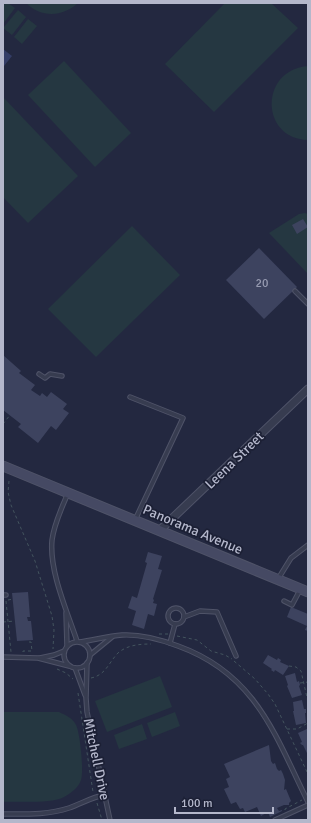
<svg xmlns="http://www.w3.org/2000/svg" width="311" height="823" font-family="Signika,sans-serif">
<style>
.green{fill:#253741}
.water{fill:#343d66}
.building{fill:#3d435f}
.lines{fill:none;stroke-linecap:round;stroke-linejoin:round}
.lane-casing{stroke:#4f5368;stroke-width:5.5}
.street-casing{stroke:#4f5368;stroke-width:9}
.secondary-casing{stroke:#4f5368;stroke-width:11}
.path{stroke:#43545e;stroke-width:1;stroke-dasharray:3 3;stroke-linecap:butt}
.lane{stroke:#373c50;stroke-width:3.5}
.street{stroke:#373c50;stroke-width:7}
.secondary{stroke:#454963;stroke-width:9}
.labels{text-anchor:middle;stroke-width:3.5;stroke-linejoin:round;paint-order:stroke}
.number-label{font-size:12px;fill:#969ab0}
.street-label{font-size:14px;fill:#b4b7cb;stroke:#1c2035}
</style>
<rect width="100%" height="100%" fill="#232840"/>
<g class="green">
<path d="M5,3H8L15,8L3,24V6Z"/>
<path d="M26,3H78C63,17 41,18 26,3Z"/>
<path d="M225,3H271L298,28L214,112L165,64Z"/>
<path d="M18,10L26,17L12,35L3,28Z"/>
<path d="M28,19L37,26L22,44L14,37Z"/>
<path d="M64,61L131,133L95,167L28,95Z"/>
<path d="M308,66V140C260,139 259,70 308,66Z"/>
<path d="M3,97L78,176L28,223L3,197Z"/>
<path d="M305,213L308,214V274L269,233L299,214Z"/>
<path d="M132,226L180,275L96,357L48,309Z"/>
<path d="M160,676L172,707L107,732L95,701Z"/>
<path d="M3,712H59C65,715 73,718 76,725C80,732 84,771 81,780C79,787 71,793 64,797C52,804 18,801 3,802Z"/>
<path d="M175,712L180,726L152,737L147,723Z"/>
<path d="M142,724L147,739L119,749L114,735Z"/>
</g>
<path class="water" d="M3,49L12,56L4,66L3,65Z"/>
<g class="building">
<path d="M303,219L308,227L297,234L292,225Z"/>
<path d="M259,248L297,287L264,319L226,280Z"/>
<path d="M3,355L21,371L19,373L35,385L31,390L40,396L42,393L47,397L51,392L67,404L63,409L69,413L56,430L51,426L38,443L18,427L21,424L3,410Z"/>
<path d="M148,552L162,556L158,569L162,570L153,599L154,600L153,603L157,604L154,616L148,614L144,629L132,625L136,611L128,608L132,596L137,598L147,563L145,562Z"/>
<path d="M28,592L30,617H27L28,621H31L33,640L17,641L12,593Z"/>
<path d="M291,607L308,614V631L305,630L307,626L287,617Z"/>
<path d="M268,655L277,660L278,658L281,660L280,662L289,666L283,675L275,670L274,672L271,670L272,669L263,663Z"/>
<path d="M295,673L297,682L299,681L300,685L299,686L302,695L292,698L287,686L288,685L285,676Z"/>
<path d="M302,700L304,709H306V713H305L306,723L296,725L293,711H294L293,702Z"/>
<path d="M307,729L308,731V755L303,745H302L300,743L302,742L298,733Z"/>
<path d="M269,745L271,761L273,764L275,763L277,769L279,771L281,770L283,774L285,780L284,790L286,789L291,801L289,803V805H284L277,808L279,811L282,810V811L270,817L268,812L261,816L257,807L245,812L243,808L240,809L236,802L231,804L224,789L229,787L226,779L230,777L224,764Z"/>
</g>
<g class="lines">
<defs>
<g id="lane">
<path d="M295,291L308,304"/>
<path d="M39,374L45,378L50,374L62,376"/>
<path d="M130,397L183,418L135,520"/>
<path d="M68,493C62,507 54,524 52,540C49,571 67,611 77,641"/>
<path d="M278,579L291,558L308,545"/>
<path d="M3,595H6"/>
<path d="M284,601L292,605L300,590"/>
<circle cx="176" cy="616" r="8"/>
<path d="M66,613L67,646"/>
<path d="M184,617L200,611L217,612L236,656"/>
<circle cx="77" cy="655" r="13"/>
<path d="M80,642C94,640 108,636 122,635C140,634 162,640 178,646C256,674 275,735 308,802"/>
<path d="M170,643L175,624"/>
<path d="M90,655L112,637"/>
<path d="M3,657L38,658L69,666"/>
<path d="M40,658L54,655L64,651"/>
<path d="M87,663L86,698L87,712L110,820"/>
<path d="M75,668L85,695"/>
<path d="M3,814C25,814 48,815 69,808C81,804 92,797 104,795"/>
<path d="M275,820L308,805"/>
</g>
<path id="street" d="M160,530L308,389"/>
<path id="secondary" d="M3,466L308,592"/>
</defs>
<use href="#lane" class="lane-casing"/>
<use href="#street" class="street-casing"/>
<use href="#secondary" class="secondary-casing"/>
<g class="path">
<path d="M3,424L10,415"/>
<path d="M9,481L8,492L11,505L35,561L52,616L54,630L53,649"/>
<path d="M8,600L13,599"/>
<path d="M6,601L11,652"/>
<path d="M3,622L15,621"/>
<path d="M159,634H168"/>
<path d="M177,636L197,640L211,651L225,655L232,659"/>
<path d="M23,652V651H32L31,642H28V640"/>
<path d="M234,661L255,679L268,694L275,704L308,774"/>
<path d="M289,666L296,667L301,671L308,702"/>
<path d="M57,669L66,673L73,679"/>
<path d="M91,678C106,675 109,662 118,653C127,645 140,644 151,644"/>
<path d="M300,683L308,682"/>
<path d="M78,693L93,792"/>
<path d="M287,729H297L308,723"/>
<path d="M97,803L102,820"/>
<path d="M285,810V809L302,800"/>
</g>
<use href="#lane" class="lane"/>
<use href="#street" class="street"/>
<use href="#secondary" class="secondary"/>
</g>
<g class="labels">
<g class="number-label">
<text x="262" y="287">20</text>
</g>
<g class="street-label">
<text transform="translate(234 460) rotate(-44)" y="5">Leena Street</text>
<text transform="translate(193 529) rotate(23)" y="5">Panorama Avenue</text>
<text transform="translate(97 759) rotate(78)" y="5">Mitchell Drive</text>
</g>
</g>
<rect width="311" height="823" fill="none" stroke="#b4b7cb" stroke-width="8"/>
<path d="M175 807v6h98v-6" fill="none" stroke="#b4b7cb" stroke-width="2"/>
<text x="181" y="807" font-size="12" fill="#b4b7cb" stroke="#1c2035" stroke-width="3" paint-order="stroke">100 m</text>
</svg>
